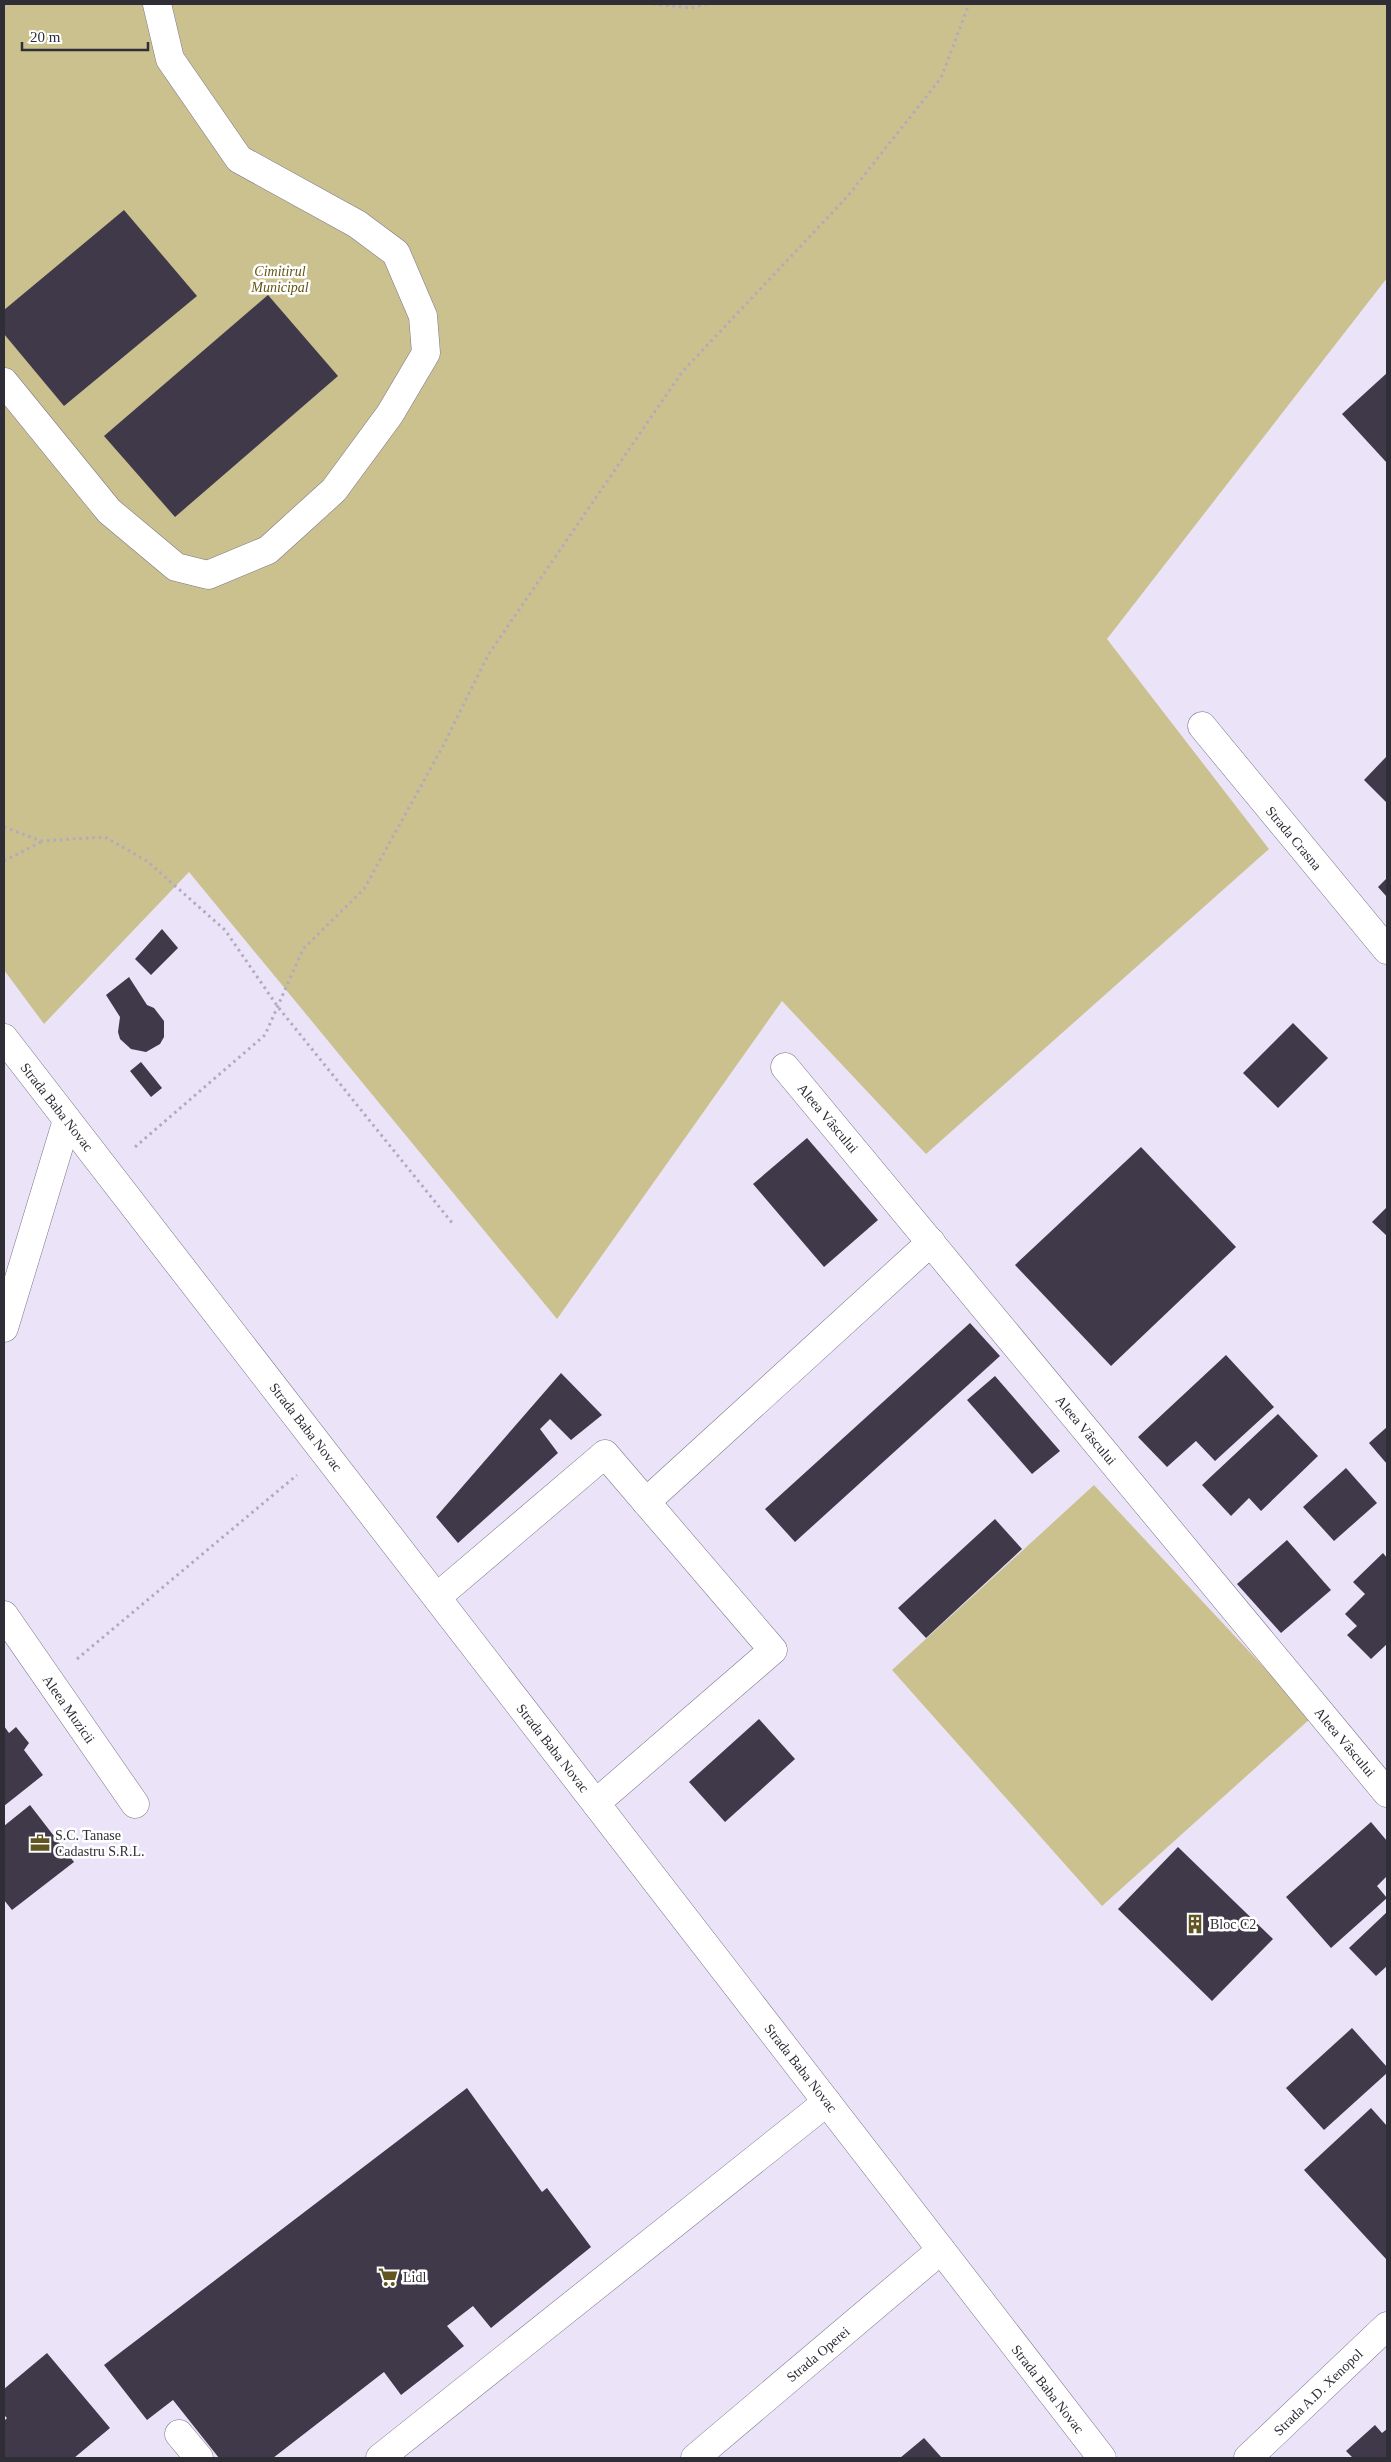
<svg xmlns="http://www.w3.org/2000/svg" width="1391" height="2462" font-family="'Times New Roman',serif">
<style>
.green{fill:#cbc18f}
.building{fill:#3f394a}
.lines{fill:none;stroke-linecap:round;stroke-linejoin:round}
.minor-casing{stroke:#7b7588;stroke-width:29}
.major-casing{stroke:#7b7588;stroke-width:29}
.path{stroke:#b1abbc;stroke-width:3;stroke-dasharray:2.5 4;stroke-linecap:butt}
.minor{stroke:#fff;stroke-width:28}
.major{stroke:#fff;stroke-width:28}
.labels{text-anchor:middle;stroke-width:5;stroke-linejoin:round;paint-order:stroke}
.park-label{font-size:14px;font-style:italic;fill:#625413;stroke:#fff}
.street-label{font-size:14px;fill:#2f2d35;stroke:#fff}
.poi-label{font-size:14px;fill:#2f2d35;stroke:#fff;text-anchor:start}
</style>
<rect width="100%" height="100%" fill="#ebe4f9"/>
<g class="green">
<path d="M4,4H1387V278L1107,639L1269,849L926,1154L782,1001L557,1319L189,872L44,1024L4,970Z"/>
<path d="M1094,1485L1311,1718L1102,1906L892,1670Z"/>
</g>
<g class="building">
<path d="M124,210L197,296L64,406L4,334V310Z"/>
<path d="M268,295L338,376L175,517L104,436Z"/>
<path d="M1387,373V463L1342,414Z"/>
<path d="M1387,756V803L1364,780Z"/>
<path d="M1387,878V897L1378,887Z"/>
<path d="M162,929L178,948L151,975L135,959Z"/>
<path d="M129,977L147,1005L154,1008L164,1021V1037L160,1044L146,1052L131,1049L120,1039L118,1032L120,1017L106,995Z"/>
<path d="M1293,1023L1328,1058L1278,1108L1243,1073Z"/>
<path d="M141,1062L162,1088L151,1097L130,1071Z"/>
<path d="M807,1138L878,1220L824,1267L753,1184Z"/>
<path d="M1141,1147L1236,1247L1111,1366L1015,1265Z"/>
<path d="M1387,1207V1236L1372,1222Z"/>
<path d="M970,1323L1000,1356L795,1542L765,1509Z"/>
<path d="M1226,1355L1274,1407L1215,1461L1196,1441L1167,1467L1138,1437Z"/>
<path d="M561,1373L602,1415L571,1440L550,1419L540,1429L558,1453L458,1543L436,1517Z"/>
<path d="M995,1376L1060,1451L1032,1474L967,1400Z"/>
<path d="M1278,1414L1318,1456L1261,1511L1249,1498L1231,1516L1202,1485Z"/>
<path d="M1387,1427V1464L1369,1443Z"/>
<path d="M1346,1468L1377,1503L1334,1541L1303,1507Z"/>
<path d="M995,1519L1022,1549L926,1638L898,1608Z"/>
<path d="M1287,1540L1331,1590L1281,1633L1237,1584Z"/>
<path d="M1383,1553L1387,1558V1644L1371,1659L1347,1635L1357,1626L1345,1614L1365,1594L1353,1582Z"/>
<path d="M759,1719L795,1759L725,1822L689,1782Z"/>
<path d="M4,1726L9,1733L16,1727L29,1743L24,1750L43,1775L4,1806Z"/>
<path d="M30,1805L74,1862L12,1910L4,1900V1826Z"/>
<path d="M1371,1822L1387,1841V1876L1377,1886L1387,1898L1331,1948L1286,1897Z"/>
<path d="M1178,1847L1273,1939L1212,2001L1118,1909Z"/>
<path d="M1387,1912V1966L1376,1976L1349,1948Z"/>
<path d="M1352,2028L1387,2067V2073L1324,2130L1286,2088Z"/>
<path d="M467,2088L542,2192L547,2188L591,2247L491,2328L473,2306L447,2326L464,2346L401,2395L384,2372L273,2458H219L173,2400L147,2420L104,2365Z"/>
<path d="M1371,2108L1387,2126L1386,2259L1304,2170Z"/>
<path d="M47,2353L110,2428L74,2458H4V2421L7,2418L4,2415V2389Z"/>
<path d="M1375,2425L1382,2433L1387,2429V2458H1353L1346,2451Z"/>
<path d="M924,2438L942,2458H900Z"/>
</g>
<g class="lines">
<defs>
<g id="minor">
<path d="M4,382L109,511L176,567L208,575L268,550L334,490L390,414L426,353L423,316L396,253L357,224L239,159L170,59L157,4"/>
<path d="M1202,726L1387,950"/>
<path d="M785,1067L1387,1793"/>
<path d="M4,1328L67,1120"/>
<path d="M646,1502L931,1242"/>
<path d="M437,1597L605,1454L773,1650L596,1803"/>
<path d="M4,1615L135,1804"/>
<path d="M179,2434L199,2458"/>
<path d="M380,2458L827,2102"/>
<path d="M695,2458L941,2250"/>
<path d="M1248,2458L1387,2326"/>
</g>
<path id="major" d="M4,1038L1102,2458"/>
</defs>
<use href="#minor" class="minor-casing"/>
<use href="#major" class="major-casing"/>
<g class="path">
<path d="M653,4L690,8L707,4"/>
<path d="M4,827L41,841L105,837L147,861L225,930L278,1007L453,1224"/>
<path d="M4,861L41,842"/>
<path d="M135,1147L265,1035L303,949L364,889L443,746L488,655L682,372L847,197L941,78L969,4"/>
<path d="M77,1659L297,1475"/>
</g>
<use href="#minor" class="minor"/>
<use href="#major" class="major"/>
</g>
<defs>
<symbol id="office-bare" viewBox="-9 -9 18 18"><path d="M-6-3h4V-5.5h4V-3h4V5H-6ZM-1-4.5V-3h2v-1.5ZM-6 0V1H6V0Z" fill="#615622" stroke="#fff" stroke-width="2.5" paint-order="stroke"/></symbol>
<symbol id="building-bare" viewBox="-9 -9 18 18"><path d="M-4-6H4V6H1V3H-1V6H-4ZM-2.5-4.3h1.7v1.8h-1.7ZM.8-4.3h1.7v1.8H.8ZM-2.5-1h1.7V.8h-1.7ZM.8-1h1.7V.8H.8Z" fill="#615622" stroke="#fff" stroke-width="2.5" paint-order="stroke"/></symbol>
<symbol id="supermarket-bare" viewBox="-9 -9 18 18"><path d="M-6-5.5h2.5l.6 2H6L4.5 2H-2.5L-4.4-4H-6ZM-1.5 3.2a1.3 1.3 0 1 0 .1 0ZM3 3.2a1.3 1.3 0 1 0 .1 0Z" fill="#615622" stroke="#fff" stroke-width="2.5" paint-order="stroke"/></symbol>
</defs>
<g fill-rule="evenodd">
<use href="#office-bare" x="26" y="1829" width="28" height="28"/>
<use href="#building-bare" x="1181" y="1910" width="28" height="28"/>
<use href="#supermarket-bare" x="374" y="2263" width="28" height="28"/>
</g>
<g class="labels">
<g class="park-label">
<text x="280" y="276">Cimitirul<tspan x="280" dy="16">Municipal</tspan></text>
</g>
<g class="street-label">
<text transform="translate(1294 838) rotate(50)" y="5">Strada Crasna</text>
<text transform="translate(57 1107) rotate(52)" y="5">Strada Baba Novac</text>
<text transform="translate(828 1118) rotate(50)" y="5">Aleea Vâscului</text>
<text transform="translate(306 1427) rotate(52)" y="5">Strada Baba Novac</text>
<text transform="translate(1086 1430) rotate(50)" y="5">Aleea Vâscului</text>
<text transform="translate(69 1709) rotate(55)" y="5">Aleea Muzicii</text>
<text transform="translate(1345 1742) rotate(50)" y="5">Aleea Vâscului</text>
<text transform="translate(553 1748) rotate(52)" y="5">Strada Baba Novac</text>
<text transform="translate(801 2068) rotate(52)" y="5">Strada Baba Novac</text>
<text transform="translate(818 2354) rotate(-40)" y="5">Strada Operei</text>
<text transform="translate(1048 2389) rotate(52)" y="5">Strada Baba Novac</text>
<text transform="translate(1318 2392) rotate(-44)" y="5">Strada A.D. Xenopol</text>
</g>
<g class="poi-label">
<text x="55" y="1840">S.C. Tanase<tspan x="55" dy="16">Cadastru S.R.L.</tspan></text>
<text x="1210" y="1929">Bloc C2</text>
<text x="403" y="2282">Lidl</text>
</g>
</g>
<rect width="1391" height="2462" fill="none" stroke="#2f2d35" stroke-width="10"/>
<path d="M22 42v8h126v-8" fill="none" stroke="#2f2d35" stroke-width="2.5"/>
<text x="30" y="42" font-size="15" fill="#2f2d35" stroke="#ffffff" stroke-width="4" paint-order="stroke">20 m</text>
</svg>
